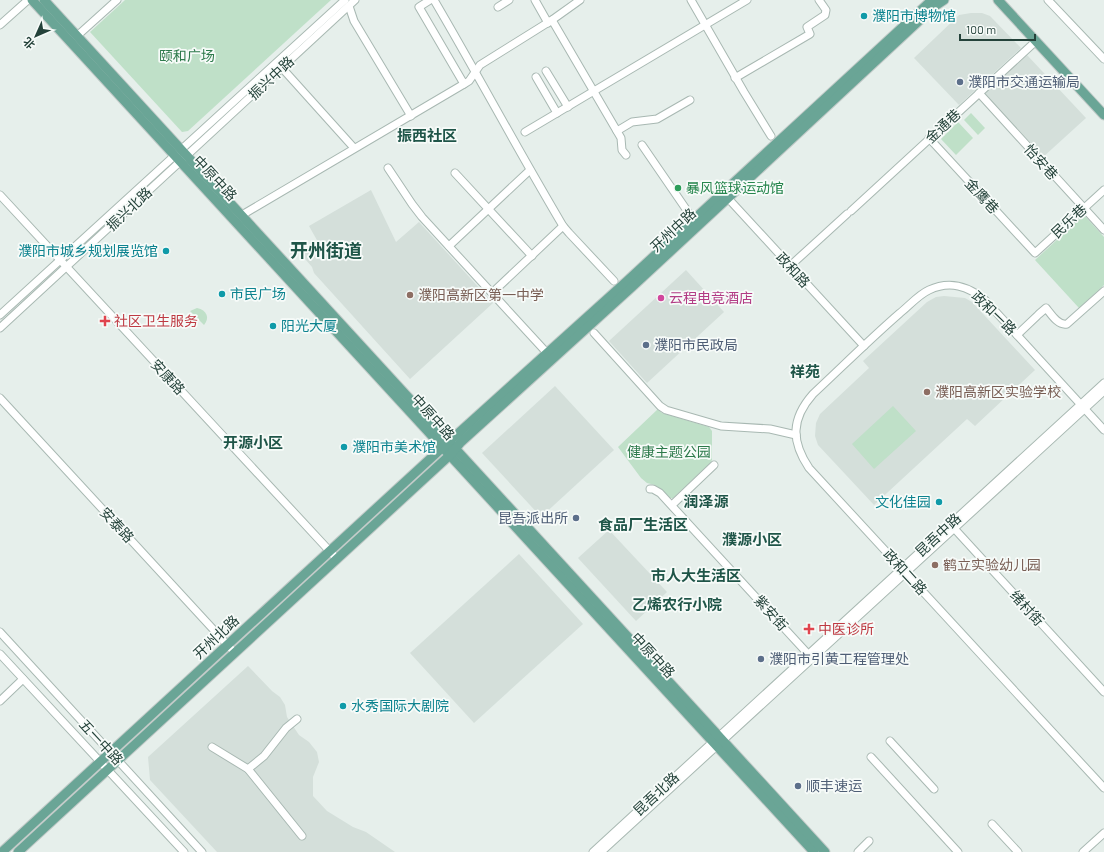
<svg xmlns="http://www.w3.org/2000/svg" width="1104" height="852" font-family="Barlow,'Noto Sans SC',sans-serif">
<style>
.built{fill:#d4dfda}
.green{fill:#bfe0c8}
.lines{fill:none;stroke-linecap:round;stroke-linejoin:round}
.minor-casing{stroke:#a8b8b2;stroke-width:9}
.major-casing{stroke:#c2cac8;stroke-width:11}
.minor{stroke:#fff;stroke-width:7}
.major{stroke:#6aa596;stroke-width:9}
.culture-dot{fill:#0f9aa8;stroke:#f7fbf9;stroke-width:1.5}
.service-dot{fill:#5c6f8a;stroke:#f7fbf9;stroke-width:1.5}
.leisure-dot{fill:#2e9e5b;stroke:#f7fbf9;stroke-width:1.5}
.education-dot{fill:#8d6e63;stroke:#f7fbf9;stroke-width:1.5}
.hotel-dot{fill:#d1479c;stroke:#f7fbf9;stroke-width:1.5}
.health-dot{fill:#e0444e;stroke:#f7fbf9;stroke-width:1.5}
.labels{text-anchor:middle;stroke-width:3.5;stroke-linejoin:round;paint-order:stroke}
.culture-label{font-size:14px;fill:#0d838f;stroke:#f7fbf9;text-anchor:start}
.park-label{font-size:14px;fill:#2d7a4b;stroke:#f7fbf9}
.street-label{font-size:14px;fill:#24423a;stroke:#f7fbf9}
.service-label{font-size:14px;fill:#4e5e75;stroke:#f7fbf9;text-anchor:start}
.leisure-label{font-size:14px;fill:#27864d;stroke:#f7fbf9;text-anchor:start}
.education-label{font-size:14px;fill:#785e54;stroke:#f7fbf9;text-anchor:start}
.hotel-label{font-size:14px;fill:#b23c85;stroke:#f7fbf9;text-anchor:start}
.health-label{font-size:14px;fill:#be3a42;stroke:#f7fbf9;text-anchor:start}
.neighbourhood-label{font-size:15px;font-weight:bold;fill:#1f5548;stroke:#f7fbf9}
.district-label{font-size:18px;font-weight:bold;fill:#1f5548;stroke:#f7fbf9}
</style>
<rect width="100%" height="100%" fill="#e6efeb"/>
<g class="built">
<path d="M971,13H982L990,16L1021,48L959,105L914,58L959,15Z"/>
<path d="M1027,55L1086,118L1042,158L984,95Z"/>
<path d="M371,190L396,242L419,222L493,303L410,379L314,273L312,267L300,253L318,242L309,226Z"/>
<path d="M686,270L724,312L647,383L609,341Z"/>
<path d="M944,296L965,298L972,302L1035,370L975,426L967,419L874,505L818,445L815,436L816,423L820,414L869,368L863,361L927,302L936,297Z"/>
<path d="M555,386L614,450L541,517L482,453Z"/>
<path d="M609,530L667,592L636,621L578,558Z"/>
<path d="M519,554L583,624L474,723L410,653Z"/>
<path d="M248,666L272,691L280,697L285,705L287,717L299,735L309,742L317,752L319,762L313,777V796L327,811L353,827L366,832L395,852H217L150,780L148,757Z"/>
</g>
<g class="green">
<path d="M125,0H331L188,131L182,132L90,32Z"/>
<path d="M971,113L985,128L978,135L964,120Z"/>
<path d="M958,122L973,138L956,155L941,139Z"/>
<path d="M1084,215L1104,237V285L1079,308L1035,260Z"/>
<path d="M197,308C207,310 210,318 204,325L190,311Z"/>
<path d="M893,406L916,431L874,469L852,444Z"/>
<path d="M658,409L662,413L709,427L712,431V460L710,463L673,498H670L658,487L655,485L647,483L641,478L618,447Z"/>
</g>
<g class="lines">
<defs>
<g id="minor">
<path d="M430,0L419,7L464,84"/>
<path d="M434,0C478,75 519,152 563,226L569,233L614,281"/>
<path d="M535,0L548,23"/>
<path d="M691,0L744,92L771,136"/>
<path d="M1048,0L1104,59"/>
<path d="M349,6L354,21L411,116"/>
<path d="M498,7L509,0"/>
<path d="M552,20L621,138L622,150L626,155"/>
<path d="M0,25L28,0"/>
<path d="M77,36L117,0"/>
<path d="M282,68L354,148"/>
<path d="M546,71L568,107"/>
<path d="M536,77L557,113"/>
<path d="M735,78L810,34L807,27L825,15L826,10L819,0"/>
<path d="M979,93L1104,230"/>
<path d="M617,131L632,122L657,119L690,100"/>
<path d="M525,132L747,0"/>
<path d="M929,138L1035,253L1104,190"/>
<path d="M642,145L688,212"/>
<path d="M388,168L412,204L422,217L547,353"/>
<path d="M455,173L532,256"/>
<path d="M0,195L337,559"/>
<path d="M725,195L864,346"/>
<path d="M851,211L1036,41"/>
<path d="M242,215L464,84L469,81L480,65L552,20L580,0"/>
<path d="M449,246L530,170"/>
<path d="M790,266L847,214"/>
<path d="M492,293L563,226"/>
<path d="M1039,314L1046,308C1051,314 1058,326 1067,324L1104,291"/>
<path d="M0,315L345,0"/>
<path d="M0,328L355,0"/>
<path d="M594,333L660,406L666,410L721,426L770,429L796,435"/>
<path d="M1017,335L1037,316"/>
<path d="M0,398L235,653"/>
<path d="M1104,430L985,300C968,286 950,280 929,290C918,295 909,306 900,313C870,339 842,367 813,394C791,419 791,441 809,468L1104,788"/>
<path d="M650,489H653L660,493L808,654"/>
<path d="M672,505L714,465"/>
<path d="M951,525L1104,692"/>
<path d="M0,632L202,852"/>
<path d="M0,654L184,852"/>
<path d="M0,701L23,679"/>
<path d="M890,741L934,789"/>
<path d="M212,747L248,769L302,836"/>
<path d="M871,757L958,852"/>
<path d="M248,769L264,756L286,728L297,719"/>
<path d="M992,824L1018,852"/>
<path d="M593,852L1104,383"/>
<path d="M601,852L1104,391"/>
<path d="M858,852L869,841"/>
<path d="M1083,852L1104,833"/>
</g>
<g id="major">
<path d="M32,0L814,852"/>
<path d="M44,0L825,852"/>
<path d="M998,0L1104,115"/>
<path d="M2,852L443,447L627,281L932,0"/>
<path d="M18,852L450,455L460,443L632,287L935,6L944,0"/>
</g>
</defs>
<use href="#minor" class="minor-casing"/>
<use href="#major" class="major-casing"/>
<use href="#minor" class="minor"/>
<use href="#major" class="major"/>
</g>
<g class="culture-dot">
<circle cx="864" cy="16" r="4"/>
<circle cx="166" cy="251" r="4"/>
<circle cx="222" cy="294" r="4"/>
<circle cx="273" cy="326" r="4"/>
<circle cx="344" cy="447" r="4"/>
<circle cx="939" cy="502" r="4"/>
<circle cx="343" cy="706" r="4"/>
</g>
<g class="service-dot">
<circle cx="960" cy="82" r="4"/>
<circle cx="646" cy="345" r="4"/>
<circle cx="576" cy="518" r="4"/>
<circle cx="761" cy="659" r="4"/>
<circle cx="798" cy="786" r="4"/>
</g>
<circle class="leisure-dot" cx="678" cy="188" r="4"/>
<g class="education-dot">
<circle cx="410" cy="295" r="4"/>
<circle cx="927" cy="392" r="4"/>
<circle cx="935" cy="565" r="4"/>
</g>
<circle class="hotel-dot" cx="661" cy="298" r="4"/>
<g class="health-dot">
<path d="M103 315h4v4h4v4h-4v4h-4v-4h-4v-4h4z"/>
<path d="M807 623h4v4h4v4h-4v4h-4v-4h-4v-4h4z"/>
</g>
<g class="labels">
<g class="culture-label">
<text x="872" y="21">濮阳市博物馆</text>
<text x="158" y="256" text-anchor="end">濮阳市城乡规划展览馆</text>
<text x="230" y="299">市民广场</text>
<text x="281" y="331">阳光大厦</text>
<text x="352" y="452">濮阳市美术馆</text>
<text x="931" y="507" text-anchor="end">文化佳园</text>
<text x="351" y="711">水秀国际大剧院</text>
</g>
<g class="park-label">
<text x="187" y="61">颐和广场</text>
<text x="669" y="457">健康主题公园</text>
</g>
<g class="street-label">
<text transform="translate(271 78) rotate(-43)" y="5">振兴中路</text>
<text transform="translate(943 126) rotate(-43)" y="5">金通巷</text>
<text transform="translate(1041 162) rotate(48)" y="5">怡安巷</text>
<text transform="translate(215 178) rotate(47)" y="5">中原中路</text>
<text transform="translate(982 196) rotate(47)" y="5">金鹰巷</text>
<text transform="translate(129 209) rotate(-43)" y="5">振兴北路</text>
<text transform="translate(1069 221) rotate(-43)" y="5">民乐巷</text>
<text transform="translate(673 230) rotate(-43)" y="5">开州中路</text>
<text transform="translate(793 270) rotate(47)" y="5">政和路</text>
<text transform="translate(994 313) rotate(44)" y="5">政和一路</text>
<text transform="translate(168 377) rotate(47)" y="5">安康路</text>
<text transform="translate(433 417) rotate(48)" y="5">中原中路</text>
<text transform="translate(117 525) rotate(47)" y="5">安泰路</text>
<text transform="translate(938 535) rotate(-43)" y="5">昆吾中路</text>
<text transform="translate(905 572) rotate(47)" y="5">政和二路</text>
<text transform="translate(1027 608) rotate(48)" y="5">绪村街</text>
<text transform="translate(771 613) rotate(48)" y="5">紫安街</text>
<text transform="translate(216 637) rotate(-43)" y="5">开州北路</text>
<text transform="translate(653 655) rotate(47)" y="5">中原中路</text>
<text transform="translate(101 742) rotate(47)" y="5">五一中路</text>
<text transform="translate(656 794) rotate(-43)" y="5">昆吾北路</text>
</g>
<g class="service-label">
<text x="968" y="87">濮阳市交通运输局</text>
<text x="654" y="350">濮阳市民政局</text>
<text x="568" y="523" text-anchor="end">昆吾派出所</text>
<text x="769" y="664">濮阳市引黄工程管理处</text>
<text x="806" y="791">顺丰速运</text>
</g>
<g class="leisure-label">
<text x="686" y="193">暴风篮球运动馆</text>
</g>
<g class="education-label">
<text x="418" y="300">濮阳高新区第一中学</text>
<text x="935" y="397">濮阳高新区实验学校</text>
<text x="943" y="570">鹤立实验幼儿园</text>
</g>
<g class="hotel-label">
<text x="669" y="303">云程电竞酒店</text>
</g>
<g class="health-label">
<text x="114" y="326">社区卫生服务</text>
<text x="818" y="634">中医诊所</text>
</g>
<g class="neighbourhood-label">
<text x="427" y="141">振西社区</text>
<text x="805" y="377">祥苑</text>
<text x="253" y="448">开源小区</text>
<text x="706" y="507">润泽源</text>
<text x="643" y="530">食品厂生活区</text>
<text x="752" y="545">濮源小区</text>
<text x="696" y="581">市人大生活区</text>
<text x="677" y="610">乙烯农行小院</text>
</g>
<g class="district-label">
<text x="326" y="257">开州街道</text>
</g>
</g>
<g transform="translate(36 36) rotate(225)" stroke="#f7fbf9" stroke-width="3" paint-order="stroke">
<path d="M0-3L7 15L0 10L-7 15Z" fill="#24423a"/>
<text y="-6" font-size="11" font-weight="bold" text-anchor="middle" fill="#24423a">北</text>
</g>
<path d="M960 34v6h75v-6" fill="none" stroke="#24423a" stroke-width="2"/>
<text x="966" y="34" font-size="12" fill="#24423a" stroke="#f7fbf9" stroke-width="3" paint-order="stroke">100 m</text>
</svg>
